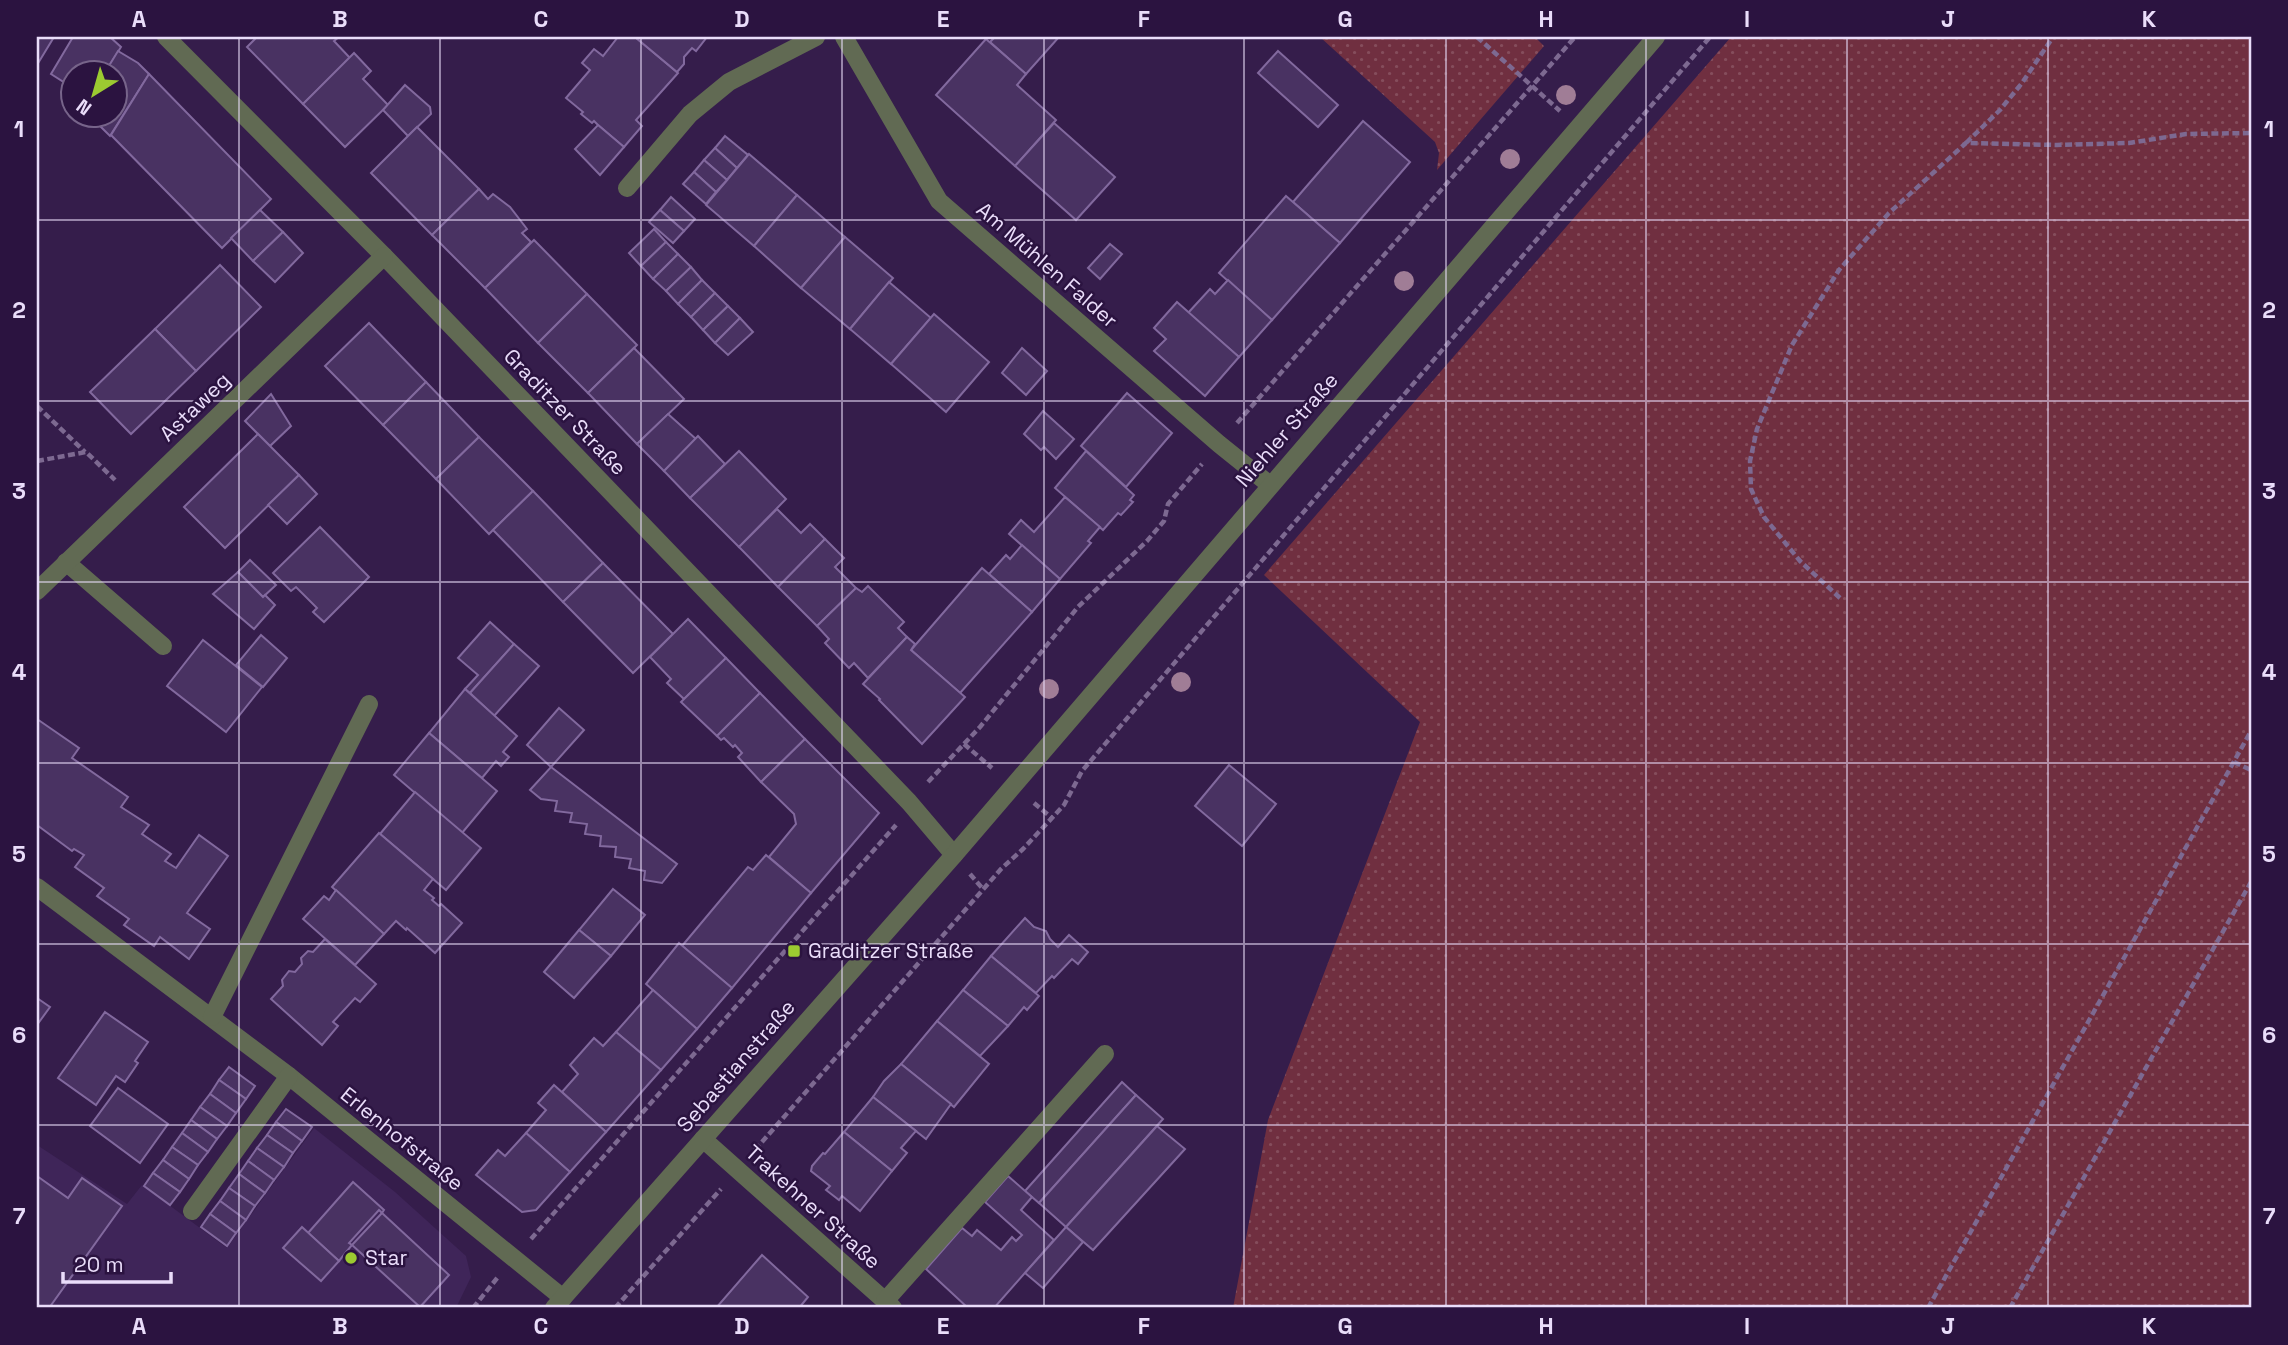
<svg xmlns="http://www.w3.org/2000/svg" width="2288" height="1345" font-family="'Space Grotesk',sans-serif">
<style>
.built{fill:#3f2559}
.grass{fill:url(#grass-dots)}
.building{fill:#493262;stroke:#82699e;stroke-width:2}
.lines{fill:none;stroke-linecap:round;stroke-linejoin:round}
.path{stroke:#7d6991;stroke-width:4.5;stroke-dasharray:7 3.5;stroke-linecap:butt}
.minor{stroke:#616a53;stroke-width:18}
.tree{fill:#a07d96}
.grid{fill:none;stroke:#eaddfa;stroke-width:2;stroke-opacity:0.55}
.poi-dot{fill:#9cca31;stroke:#2b1340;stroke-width:2.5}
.labels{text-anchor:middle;stroke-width:5;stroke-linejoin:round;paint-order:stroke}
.street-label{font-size:21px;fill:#eaddfa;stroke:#2b1340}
.poi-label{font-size:21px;fill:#eaddfa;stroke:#2b1340;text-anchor:start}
.neatline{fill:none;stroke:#eaddfa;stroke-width:2.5}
.grid-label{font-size:23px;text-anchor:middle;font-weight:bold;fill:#eaddfa}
</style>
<defs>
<pattern id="grass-dots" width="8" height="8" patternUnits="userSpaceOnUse" patternTransform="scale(1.75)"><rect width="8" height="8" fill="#702f40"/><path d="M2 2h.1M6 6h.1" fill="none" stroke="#854d5c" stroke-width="1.8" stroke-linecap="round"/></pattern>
</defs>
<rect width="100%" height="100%" fill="#351d4b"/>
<path class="built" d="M314,1128L395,1192L466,1256L471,1277L456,1308H37V1145L127,1204L142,1185L227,1248Z"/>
<g class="grass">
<path d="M1320,37H1535L1544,46L1437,170L1439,153L1435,142Z"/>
<path d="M1731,37H2251V1308H1233L1268,1120L1420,722L1264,575Z"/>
</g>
<g class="building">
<path d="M37,37H54L37,65Z"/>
<path d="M73,37H110L121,47L104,74H74V79L70,86L51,74Z"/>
<path d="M257,37H339L334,41L350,58L303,104L247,47Z"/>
<path d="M618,37H635L678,73L636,120L642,126L624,147L598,125L594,121L592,123L581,114L583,112L566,98L590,70L582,63L594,49L603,56Z"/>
<path d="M635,37H707L696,51L692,48L684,57V64L677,72Z"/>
<path d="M995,37H1059L1026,74L990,42Z"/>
<path d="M986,39L1026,74L1017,85L1056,120L1015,166L936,95Z"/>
<path d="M118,51L138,63L149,74L110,136L99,125L102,120L95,116H116V74H104Z"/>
<path d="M1278,51L1338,105L1318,127L1258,73Z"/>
<path d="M354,53L371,71L363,79L388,105L345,147L303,104Z"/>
<path d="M149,74L271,199L222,248L111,135Z"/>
<path d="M405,85L430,107L431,114L408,136L383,110Z"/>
<path d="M1363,121L1410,162L1340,243L1293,202Z"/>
<path d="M1054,123L1115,177L1076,220L1015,166Z"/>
<path d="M598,125L624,147L600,175L575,149Z"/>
<path d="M417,127L479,189L432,235L371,173Z"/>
<path d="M725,136L748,155L737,168L715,148Z"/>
<path d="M715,148L737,168L727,180L704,160Z"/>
<path d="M749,154L797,195L754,246L706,205Z"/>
<path d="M704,160L727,180L716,192L694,172Z"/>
<path d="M694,172L716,192L706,204L683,184Z"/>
<path d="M479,189L488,199L493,194L510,207L527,229L522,233L531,242L485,288L432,235Z"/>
<path d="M797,195L845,237L801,288L754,246Z"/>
<path d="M1286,196L1340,243L1272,320L1219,273Z"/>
<path d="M671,197L695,219L684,231L660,210Z"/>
<path d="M260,210L283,232L253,261L231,238Z"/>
<path d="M660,210L684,231L673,243L649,222Z"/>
<path d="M654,229L666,242L641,266L629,253Z"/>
<path d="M283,232L303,253L275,282L253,261Z"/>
<path d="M845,237L893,278L850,329L801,288Z"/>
<path d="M534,240L587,294L538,343L485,288Z"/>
<path d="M666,242L678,254L653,279L641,266Z"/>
<path d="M1110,244L1122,254L1100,279L1088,268Z"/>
<path d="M678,254L691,267L666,291L653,279Z"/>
<path d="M220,265L261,307L196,371L155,329Z"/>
<path d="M691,267L702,280L678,304L666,291Z"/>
<path d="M702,280L715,293L691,317L678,304Z"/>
<path d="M1228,280L1272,320L1239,357L1188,313L1210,289L1215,294Z"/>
<path d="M889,282L931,318L891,364L850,329Z"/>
<path d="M715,293L728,306L703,330L691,317Z"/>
<path d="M587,294L637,345L588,393L538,343Z"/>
<path d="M1177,302L1239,357L1205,396L1154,351L1166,339L1154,328Z"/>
<path d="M728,306L740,318L715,343L703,330Z"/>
<path d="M934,314L989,362L946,412L891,364Z"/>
<path d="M740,318L753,332L728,355L715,343Z"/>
<path d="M369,323L426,382L383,425L325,366Z"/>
<path d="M155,329L196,371L131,434L90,392Z"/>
<path d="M634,348L684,399L637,444L588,393Z"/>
<path d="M1022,348L1047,371L1026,395L1002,373Z"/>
<path d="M426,382L479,437L436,479L383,425Z"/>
<path d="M1127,393L1172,433L1126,487L1081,446Z"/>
<path d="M271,394L291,426L270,446L245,421Z"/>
<path d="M1043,411L1074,439L1056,459L1044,447L1041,450L1024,434Z"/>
<path d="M668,414L696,439L664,471L637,444Z"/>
<path d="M258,434L299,475L225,548L184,507Z"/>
<path d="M698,436L725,464L690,498L664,471Z"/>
<path d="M479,437L533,491L489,534L436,479Z"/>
<path d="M739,451L786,499L739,547L690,498Z"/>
<path d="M1086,451L1134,495L1130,500L1133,502L1121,515L1118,513L1103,530L1055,488Z"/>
<path d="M299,475L317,494L287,524L268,505Z"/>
<path d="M533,491L603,563L563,602L493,530Z"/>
<path d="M1065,497L1100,527L1088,541L1091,543L1060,579L1009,534L1021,520L1034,532Z"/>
<path d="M777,509L801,533L810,524L825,539L778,587L739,547Z"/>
<path d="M320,527L369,577L324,622L313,612L317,608L296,587L291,591L273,573Z"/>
<path d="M825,539L844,558L835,567L856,588L817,626L778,587Z"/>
<path d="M1022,545L1060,579L1032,612L989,574L1006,555L1010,559Z"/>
<path d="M250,560L276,585L263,597L238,572Z"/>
<path d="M603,563L673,634L633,673L563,602Z"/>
<path d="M982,568L1032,612L960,693L911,650Z"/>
<path d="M238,572L263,597L265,595L275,605L254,629L213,594Z"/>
<path d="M868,586L904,622L898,628L907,637L868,678L854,663L849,668L825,643L829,639L817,626L856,588L862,592Z"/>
<path d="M688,619L726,658L684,699L667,683L671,679L650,657Z"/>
<path d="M490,622L514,644L470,693L465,689L478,675L458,658Z"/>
<path d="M261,635L287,658L263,687L236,665Z"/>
<path d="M907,637L915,644L911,650L965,697L922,744L879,700L880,699L863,684Z"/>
<path d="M203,640L262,687L226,732L167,686Z"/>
<path d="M514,644L539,666L494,716L470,693Z"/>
<path d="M726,658L760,693L717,736L681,702Z"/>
<path d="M465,689L517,736L503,752L509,757L501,766L496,761L482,778L429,733Z"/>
<path d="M760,693L805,739L761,782L738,757L742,753L735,745L733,747L724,738L721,740L717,736Z"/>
<path d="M559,708L584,730L551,767L527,745Z"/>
<path d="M37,719L79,748L72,758L128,797L121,807L149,825L142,834L171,854L165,861L176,868L199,835L228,856L187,913L210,929L189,959L160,937L154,946L124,925L129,919L97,896L104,888L75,867L84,855L74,849L72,851L37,825Z"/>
<path d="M429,733L497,791L462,833L394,775Z"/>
<path d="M805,739L879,813L811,893L769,857L796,824L794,814L761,782Z"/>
<path d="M1229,765L1276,804L1242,846L1195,806Z"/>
<path d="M551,767L677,864L662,883L644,880L645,871L629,868L631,859L615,857L616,847L600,846L601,836L585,834L587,824L570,822L572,813L555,811L557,801L541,799L530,790Z"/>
<path d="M415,792L481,848L446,890L380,834Z"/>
<path d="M379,833L433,879L424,890L434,898L432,900L439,906L441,904L462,923L435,953L407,928L406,930L396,921L384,934L332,887Z"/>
<path d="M766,855L811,893L732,988L682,946L748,867L753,870Z"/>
<path d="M613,889L645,915L611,956L579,930Z"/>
<path d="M336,890L384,934L355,965L303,919L324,896L329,900Z"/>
<path d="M1025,918L1034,927L1046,931L1050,939L1058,947L1069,935L1088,952L1078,964L1072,959L1054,978L1052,976L1036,993L991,956Z"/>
<path d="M579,930L611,956L574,998L544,972Z"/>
<path d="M325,939L376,984L360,1002L355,998L333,1022L338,1026L322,1045L271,999L283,986L282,980L289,971L295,972L302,964L301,958L308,951L313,952Z"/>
<path d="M679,943L732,988L697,1029L646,984Z"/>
<path d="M991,956L1039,996L1027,1010L1024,1007L1008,1026L963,990Z"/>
<path d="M653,990L697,1029L661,1070L616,1032Z"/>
<path d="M963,990L1008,1026L980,1056L937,1021Z"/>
<path d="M37,998L50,1007L37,1025Z"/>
<path d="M105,1012L148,1042L135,1061L138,1063L125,1082L116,1076L96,1105L58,1078Z"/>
<path d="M937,1021L989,1064L954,1107L901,1064Z"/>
<path d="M616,1032L661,1070L606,1132L562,1092L578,1074L570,1065L594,1038L603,1046Z"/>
<path d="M901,1064L951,1104L926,1139L873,1097L884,1081Z"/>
<path d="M229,1067L255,1086L246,1099L219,1080Z"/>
<path d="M219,1080L246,1099L236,1113L210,1094Z"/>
<path d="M1122,1082L1136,1095L1039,1203L1025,1191Z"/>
<path d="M554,1085L606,1132L570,1172L526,1133L546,1110L538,1103Z"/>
<path d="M118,1088L168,1124L140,1163L90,1126Z"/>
<path d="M210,1094L236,1113L227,1126L200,1107Z"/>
<path d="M1136,1095L1163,1119L1066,1227L1039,1203Z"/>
<path d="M873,1097L916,1131L901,1148L907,1153L892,1171L844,1132Z"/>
<path d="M200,1107L227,1126L217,1139L191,1120Z"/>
<path d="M286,1109L312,1127L302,1141L276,1122Z"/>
<path d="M191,1120L217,1139L208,1152L182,1133Z"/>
<path d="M276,1122L302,1141L293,1153L267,1135Z"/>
<path d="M1157,1126L1185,1149L1093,1250L1066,1227Z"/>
<path d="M844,1132L892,1171L860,1211L842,1196L839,1200L826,1190L830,1186L811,1171L812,1166L823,1153L825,1154Z"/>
<path d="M182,1133L208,1152L198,1165L172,1147Z"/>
<path d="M526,1133L570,1172L536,1210L522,1212L476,1175L498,1150L505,1156Z"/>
<path d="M267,1135L293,1153L284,1167L257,1148Z"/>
<path d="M172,1147L198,1165L189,1179L163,1160Z"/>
<path d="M257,1148L284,1167L274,1180L248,1161Z"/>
<path d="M163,1160L189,1179L180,1192L153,1173Z"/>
<path d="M248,1161L274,1180L265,1193L239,1174Z"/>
<path d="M153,1173L180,1192L170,1205L144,1186Z"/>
<path d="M239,1174L265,1193L255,1206L229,1188Z"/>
<path d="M37,1176L68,1198L82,1178L122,1206L49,1308H37Z"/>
<path d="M1008,1176L1032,1197L1021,1210L1054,1240L994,1308H968L926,1269L962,1228L972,1236L977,1230L1001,1250L1012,1237L1016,1241L1022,1235L985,1202Z"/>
<path d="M353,1182L384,1210L382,1213L379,1210L349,1243L352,1245L339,1261L308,1233Z"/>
<path d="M229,1188L255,1206L246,1220L220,1201Z"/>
<path d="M220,1201L246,1220L236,1233L210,1214Z"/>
<path d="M382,1213L449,1275L420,1307L352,1245Z"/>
<path d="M210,1214L236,1233L227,1246L201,1227Z"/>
<path d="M302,1227L339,1261L321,1281L283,1248Z"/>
<path d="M1066,1227L1083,1242L1043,1288L1025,1273Z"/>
<path d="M762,1255L808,1297L799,1308H716Z"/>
</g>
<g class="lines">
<g class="path">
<path d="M1477,37L1560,111"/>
<path d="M1966,143L2000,110L2022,83L2053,37"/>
<path d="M37,406L85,452"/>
<path d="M1237,423L1575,37"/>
<path d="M37,461L86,452L115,480"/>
<path d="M1840,598L1800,561L1764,517L1751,489L1750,461L1757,429L1792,345L1839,270L1889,213L1966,143L2057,145L2129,143L2186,134L2251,133"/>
<path d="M964,744L992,768"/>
<path d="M2234,762L2251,770"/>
<path d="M928,782L980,727L1078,607L1147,541L1164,521L1168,504L1202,464"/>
<path d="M1034,803L1052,818"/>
<path d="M970,874L983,889"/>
<path d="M755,1150L1001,869L1023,849L1064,805L1082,771L1710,37"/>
<path d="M531,1239L896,825"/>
<path d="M473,1308L498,1277"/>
<path d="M615,1308L721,1189"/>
<path d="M1928,1308L2251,731"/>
<path d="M2010,1308L2251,882"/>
</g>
<g class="minor">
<path d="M166,37L384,256L909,802L954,855"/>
<path d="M844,37L939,201L1219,444L1270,485"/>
<path d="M627,188L690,114L729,82L816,37"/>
<path d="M66,562L163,646"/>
<path d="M37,591L384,256"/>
<path d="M37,887L289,1076L563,1298"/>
<path d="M212,1017L369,704"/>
<path d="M703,1139L893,1308"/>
<path d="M192,1211L289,1076"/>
<path d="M885,1301L1105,1054"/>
<path d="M554,1308L954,855L1656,37"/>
</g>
</g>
<g class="tree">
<circle cx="1566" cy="95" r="10"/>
<circle cx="1510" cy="159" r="10"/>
<circle cx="1404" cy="281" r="10"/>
<circle cx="1181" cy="682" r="10"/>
<circle cx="1049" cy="689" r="10"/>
</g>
<path class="grid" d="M239,37V1308M440,37V1308M641,37V1308M842,37V1308M1044,37V1308M1244,37V1308M1446,37V1308M1646,37V1308M1847,37V1308M2048,37V1308M37,220H2251M37,401H2251M37,582H2251M37,763H2251M37,944H2251M37,1125H2251"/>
<g class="poi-dot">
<rect x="787" y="944" width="14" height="14" rx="3.5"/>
<circle cx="351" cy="1258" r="7"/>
</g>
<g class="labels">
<g class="street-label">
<text transform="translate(1047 265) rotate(41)" y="7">Am Mühlen Falder</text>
<text transform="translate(195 407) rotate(-44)" y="7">Astaweg</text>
<text transform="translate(565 412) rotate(46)" y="7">Graditzer Straße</text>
<text transform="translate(1287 430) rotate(-49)" y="7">Niehler Straße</text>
<text transform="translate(736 1066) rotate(-49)" y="7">Sebastianstraße</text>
<text transform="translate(402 1139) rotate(39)" y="7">Erlenhofstraße</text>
<text transform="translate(813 1207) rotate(42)" y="7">Trakehner Straße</text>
</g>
<g class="poi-label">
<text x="808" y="958">Graditzer Straße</text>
<text x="365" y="1265">Star</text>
</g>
</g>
<rect width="2288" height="1345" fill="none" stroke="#2b1340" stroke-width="77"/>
<g transform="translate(94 94) rotate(217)"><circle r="33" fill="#2b1340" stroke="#77648a" stroke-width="2"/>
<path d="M0-5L12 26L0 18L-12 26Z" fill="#9cca31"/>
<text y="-10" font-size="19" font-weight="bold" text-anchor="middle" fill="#eaddfa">N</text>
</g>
<path d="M63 1272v10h108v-10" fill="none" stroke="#eaddfa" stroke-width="3.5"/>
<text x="74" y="1272" font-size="21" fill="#eaddfa" stroke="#2b1340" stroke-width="5" paint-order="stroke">20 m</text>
<rect x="38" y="38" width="2212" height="1268" class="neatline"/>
<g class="grid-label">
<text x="139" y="27">A</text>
<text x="340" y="27">B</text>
<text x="541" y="27">C</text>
<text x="742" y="27">D</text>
<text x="943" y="27">E</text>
<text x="1144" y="27">F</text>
<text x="1345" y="27">G</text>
<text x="1546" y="27">H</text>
<text x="1747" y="27">I</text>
<text x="1948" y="27">J</text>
<text x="2149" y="27">K</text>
<text x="19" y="137">1</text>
<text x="2269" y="137">1</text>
<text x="19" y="318">2</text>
<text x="2269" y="318">2</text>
<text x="19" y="499">3</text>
<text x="2269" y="499">3</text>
<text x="19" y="680">4</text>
<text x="2269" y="680">4</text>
<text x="19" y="862">5</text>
<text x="2269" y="862">5</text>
<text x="19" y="1043">6</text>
<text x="2269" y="1043">6</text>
<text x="19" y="1224">7</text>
<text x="2269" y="1224">7</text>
<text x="139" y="1334">A</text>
<text x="340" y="1334">B</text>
<text x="541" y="1334">C</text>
<text x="742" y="1334">D</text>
<text x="943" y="1334">E</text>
<text x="1144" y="1334">F</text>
<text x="1345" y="1334">G</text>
<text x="1546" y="1334">H</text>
<text x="1747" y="1334">I</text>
<text x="1948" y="1334">J</text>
<text x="2149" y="1334">K</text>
</g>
</svg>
